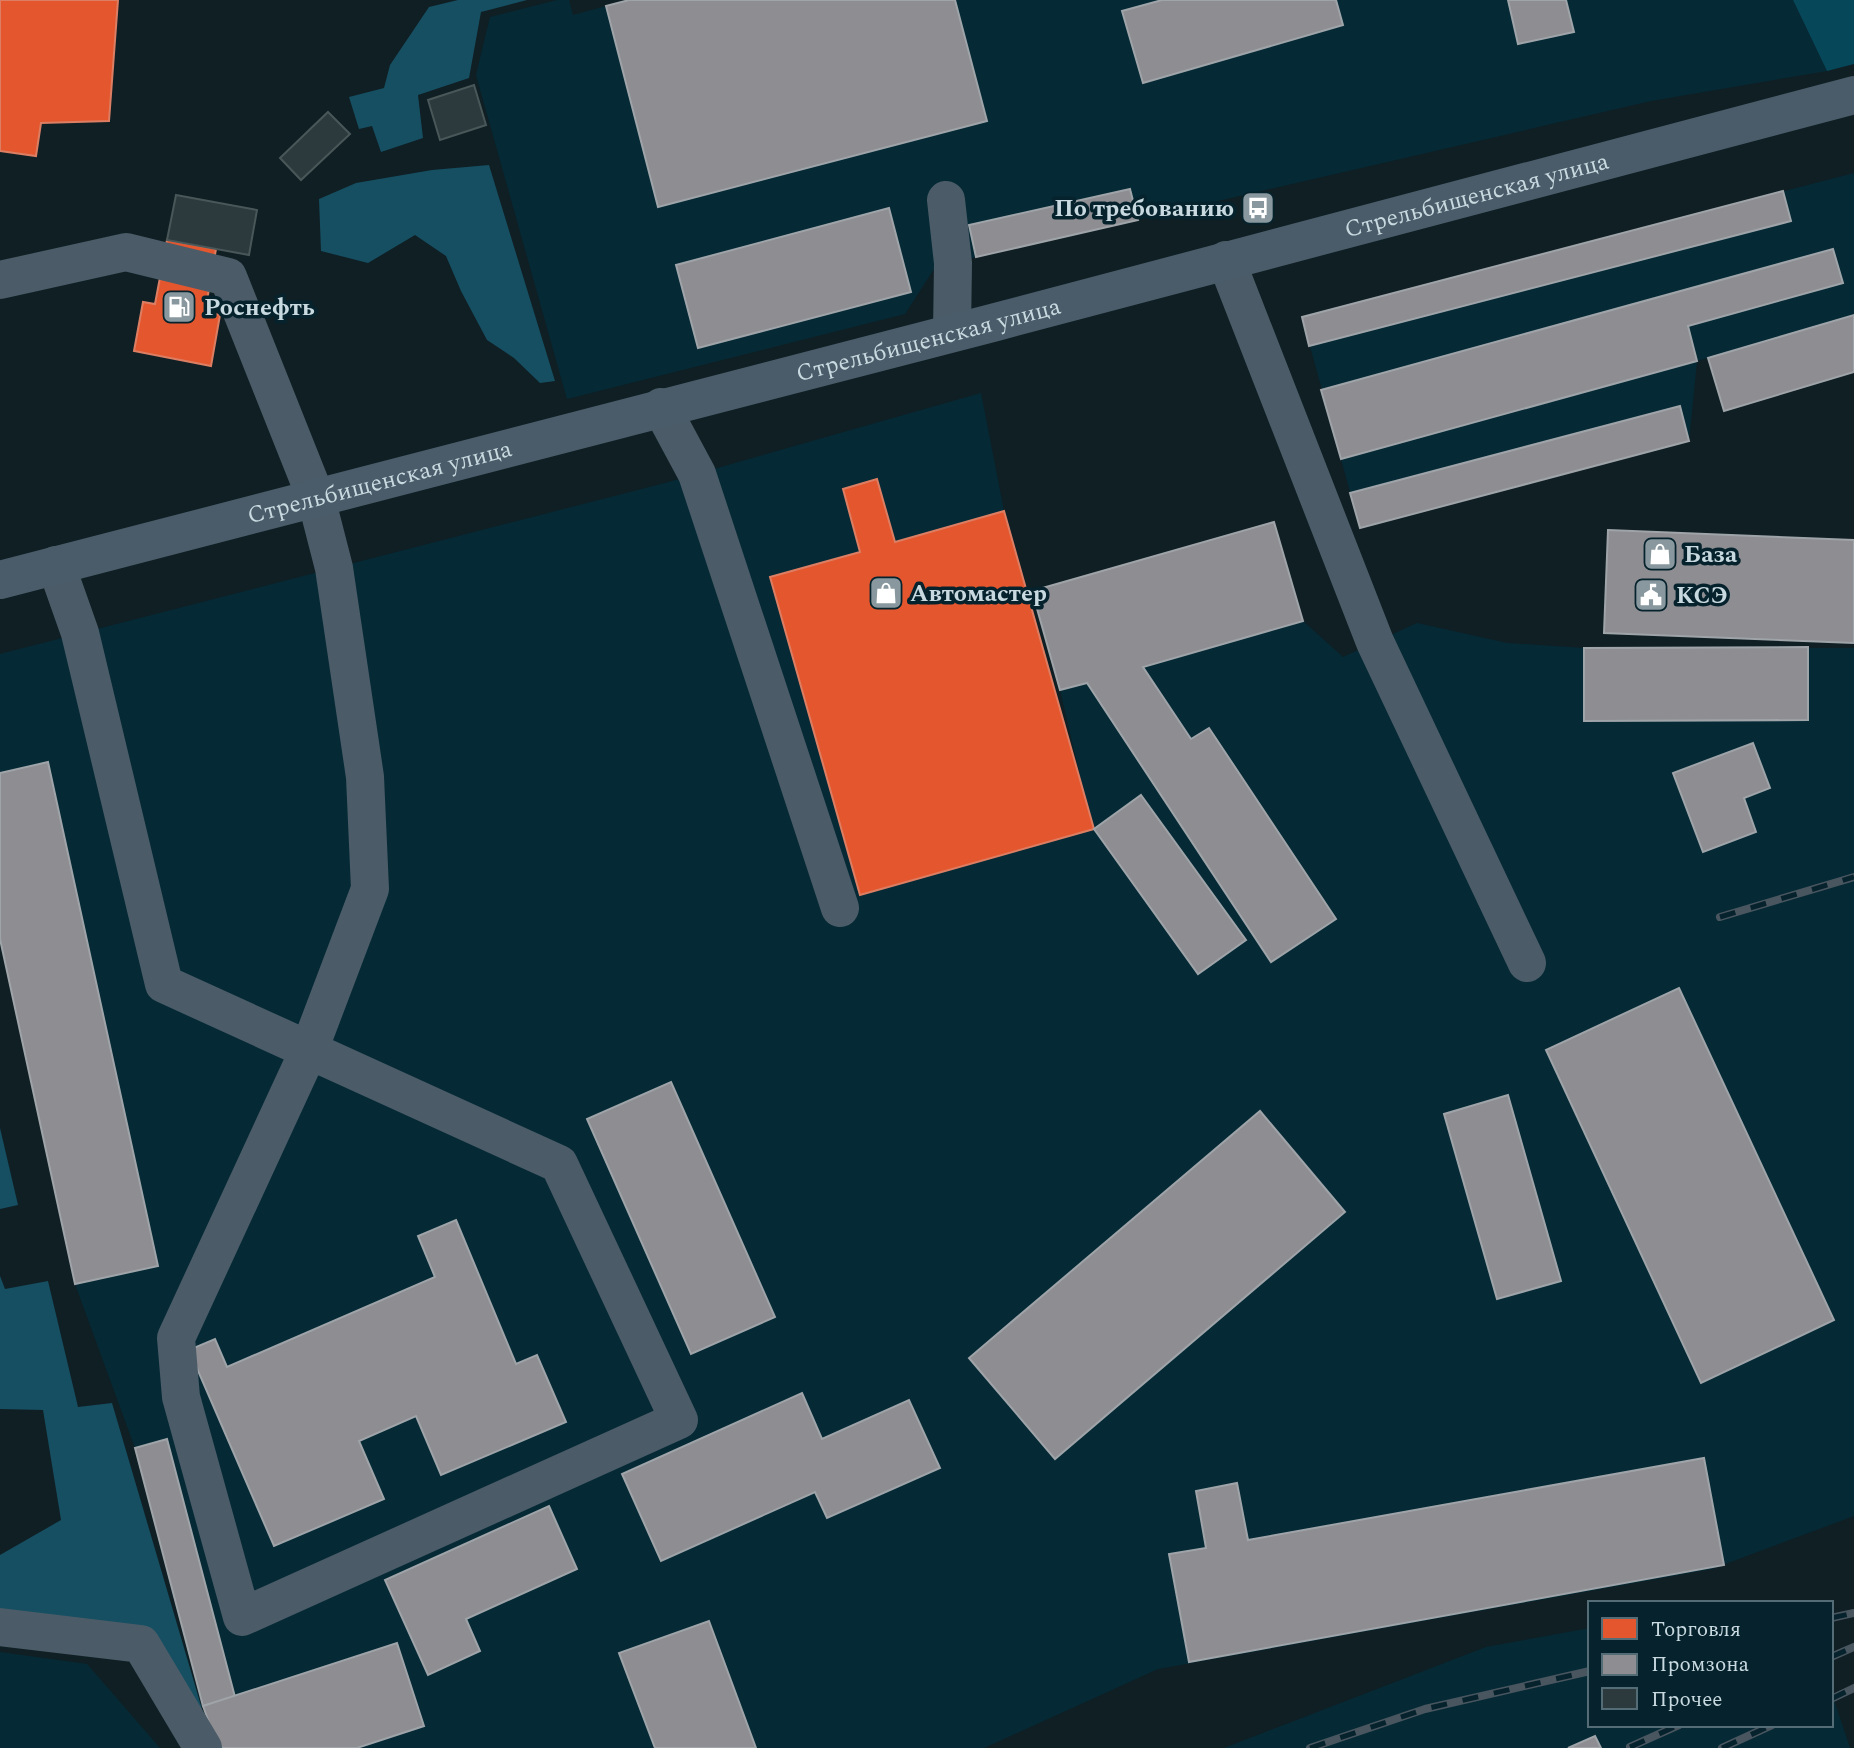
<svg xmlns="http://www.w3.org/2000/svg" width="1854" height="1748" font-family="Spectral,serif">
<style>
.built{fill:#052a36}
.green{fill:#06475a}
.forest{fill:#164f62}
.shops{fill:#e4572e;stroke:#dc7e63;stroke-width:2}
.industry{fill:#8d8d92;stroke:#9fa4a9;stroke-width:2}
.building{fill:#2c3a3e;stroke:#495759;stroke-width:2}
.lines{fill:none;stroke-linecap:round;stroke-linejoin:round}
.minor{stroke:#4b5c68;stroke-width:38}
.major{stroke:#4a5c69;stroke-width:38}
.rail-casing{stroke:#49565f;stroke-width:8}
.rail{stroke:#06232d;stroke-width:5;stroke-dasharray:16;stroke-linecap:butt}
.labels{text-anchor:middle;stroke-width:7;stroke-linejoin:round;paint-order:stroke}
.street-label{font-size:24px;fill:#c9d9e0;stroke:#06232d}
.poi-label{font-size:24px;font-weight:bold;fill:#c9d9e0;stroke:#06232d;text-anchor:start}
</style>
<rect width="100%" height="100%" fill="#0f1f24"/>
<g class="built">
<path d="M557,0H569L573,15L629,0H1793L1827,71L1651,101L976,257L934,269L905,314L567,399L476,75L490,17Z"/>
<path d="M1854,173V315L1697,361L1689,441L1360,528L1302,317Z"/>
<path d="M981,393L1004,511L1086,801L1060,690L1032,591L1274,522L1303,621L1343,657L1417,623L1507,643L1584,648H1854V1516L1712,1569L1158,1669L984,1748H218L203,1706L135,1448L75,1284L0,939V654L665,483Z"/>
<path d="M1590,1628V1725H1831V1691L1850,1748H1224L1486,1647Z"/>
<path d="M0,1652L87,1664L160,1748H0Z"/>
</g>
<path class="green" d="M1793,0H1854V64L1827,71Z"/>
<g class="forest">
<path d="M458,0H527L481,12L469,78L418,95L423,138L381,152L372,126L359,129L349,97L384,88L390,65L429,7Z"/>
<path d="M489,165L555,381L540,383L514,358L487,340L461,291L446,256L415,235L368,263L321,251L319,199L356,183L432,170Z"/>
<path d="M0,1128L18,1205L0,1209Z"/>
<path d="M0,1276L5,1289L48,1281L78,1407L112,1403L202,1709L190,1713L145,1636L0,1614V1555L61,1520L43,1410L0,1409Z"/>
</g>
<g class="shops">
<path d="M0,0H118L109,121L41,123L36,156L0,151Z"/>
<path d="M167,240L216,249L205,312L220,315L211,366L134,351L143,302L155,304Z"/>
<path d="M877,479L895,542L1004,511L1094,829L860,895L770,577L860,552L843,489Z"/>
</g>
<g class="industry">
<path d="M629,0H955L987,121L658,207L606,6Z"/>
<path d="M1162,0H1336L1343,25L1143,83L1122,11Z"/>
<path d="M1508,0H1566L1574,32L1518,44Z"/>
<path d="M1130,189L1138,220L976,257L969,225Z"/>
<path d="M1783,191L1791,221L1309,346L1302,317Z"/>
<path d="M889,208L911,292L698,348L676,265Z"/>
<path d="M1833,249L1843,283L1688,326L1697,361L1341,459L1321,390Z"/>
<path d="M1854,315V372L1724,411L1708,358Z"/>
<path d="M1680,406L1689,441L1360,528L1350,493Z"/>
<path d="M1274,522L1303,621L1143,667L1191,739L1209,728L1336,919L1271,962L1087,683L1060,690L1032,591Z"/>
<path d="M1608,530L1854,540V643L1604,633Z"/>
<path d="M1808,647V720L1584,721V648Z"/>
<path d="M1753,743L1770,788L1744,798L1756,832L1703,852L1673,773Z"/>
<path d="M48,762L158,1266L75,1284L0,939V773Z"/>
<path d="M1141,795L1246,940L1198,974L1094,829Z"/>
<path d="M1679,988L1834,1320L1701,1383L1546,1050Z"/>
<path d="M671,1082L775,1317L691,1354L587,1119Z"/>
<path d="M1508,1095L1561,1281L1497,1299L1444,1114Z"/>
<path d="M1260,1111L1345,1212L1055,1459L969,1358Z"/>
<path d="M456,1220L516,1364L537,1355L566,1422L441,1475L416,1416L359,1441L384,1499L274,1546L189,1350L215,1339L227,1367L435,1277L418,1236Z"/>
<path d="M802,1393L822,1439L909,1400L940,1468L827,1518L815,1492L661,1561L622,1474Z"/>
<path d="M167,1439L235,1697L203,1706L135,1448Z"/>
<path d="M1704,1458L1724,1565L1189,1662L1169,1554L1206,1548L1196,1491L1237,1483L1248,1540Z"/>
<path d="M549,1506L577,1569L466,1619L480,1651L428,1675L385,1580Z"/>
<path d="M709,1621L756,1748H655L619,1653Z"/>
<path d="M397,1643L424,1726L357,1748H218L203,1706Z"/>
<path d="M1595,1736L1601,1748H1568Z"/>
</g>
<g class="building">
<path d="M474,85L486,125L440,140L428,100Z"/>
<path d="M328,112L350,134L301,180L280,158Z"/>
<path d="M176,195L257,210L249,255L167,240Z"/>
</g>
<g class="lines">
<g class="minor">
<path d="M946,200L953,263L952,331"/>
<path d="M1226,260L1375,642L1527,963"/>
<path d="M0,280L126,252L228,277L316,498L334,568L365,777L370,889L309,1050L176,1338L181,1397L242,1617L679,1420L559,1164L164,984L80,633L56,565"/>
<path d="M661,407L697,474L840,908"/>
<path d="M0,1627L141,1644L203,1748"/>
</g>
<path class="major" id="s1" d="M0,580L996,322L1854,95"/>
<defs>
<g id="rail">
<path d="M1720,917L1854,877"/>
<path d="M1831,1618L1854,1613"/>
<path d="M1831,1657L1854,1647"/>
<path d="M1831,1699L1854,1688"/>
<path d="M1630,1747L1679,1725"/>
<path d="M1310,1748L1425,1709L1590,1671"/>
<path d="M1722,1748L1772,1725"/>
</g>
</defs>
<use href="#rail" class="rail-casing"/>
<use href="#rail" class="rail"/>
</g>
<defs>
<symbol id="bus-square" viewBox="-11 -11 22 22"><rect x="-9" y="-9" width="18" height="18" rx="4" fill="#88989e" stroke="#06232d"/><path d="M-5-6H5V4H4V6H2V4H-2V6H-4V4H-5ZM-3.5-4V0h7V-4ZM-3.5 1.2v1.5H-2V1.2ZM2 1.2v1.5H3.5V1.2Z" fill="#fff"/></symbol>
<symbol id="fuel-square" viewBox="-11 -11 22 22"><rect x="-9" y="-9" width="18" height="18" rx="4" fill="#88989e" stroke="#06232d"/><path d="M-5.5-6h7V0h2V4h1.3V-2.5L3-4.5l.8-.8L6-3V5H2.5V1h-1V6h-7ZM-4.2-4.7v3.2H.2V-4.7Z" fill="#fff"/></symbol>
<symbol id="shop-square" viewBox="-11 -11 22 22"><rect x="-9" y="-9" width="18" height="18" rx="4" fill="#88989e" stroke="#06232d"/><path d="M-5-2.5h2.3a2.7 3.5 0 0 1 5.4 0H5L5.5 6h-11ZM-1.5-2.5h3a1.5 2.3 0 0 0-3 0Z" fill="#fff"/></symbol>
<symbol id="civic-square" viewBox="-11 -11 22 22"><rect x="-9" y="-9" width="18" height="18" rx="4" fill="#88989e" stroke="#06232d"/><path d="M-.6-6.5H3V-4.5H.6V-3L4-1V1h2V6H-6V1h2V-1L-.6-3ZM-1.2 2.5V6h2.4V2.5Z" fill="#fff"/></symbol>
</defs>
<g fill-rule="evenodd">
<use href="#bus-square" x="1239" y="189" width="38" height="38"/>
<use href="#fuel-square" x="160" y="288" width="38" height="38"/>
<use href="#shop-square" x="1641" y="535" width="38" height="38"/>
<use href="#shop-square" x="867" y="574" width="38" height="38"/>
<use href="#civic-square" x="1632" y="576" width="38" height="38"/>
</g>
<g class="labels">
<g class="street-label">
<text dy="8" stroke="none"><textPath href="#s1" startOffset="1526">Стрельбищенская улица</textPath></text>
<text dy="8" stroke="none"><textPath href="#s1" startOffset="959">Стрельбищенская улица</textPath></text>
<text dy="8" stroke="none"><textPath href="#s1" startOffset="392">Стрельбищенская улица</textPath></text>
</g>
<g class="poi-label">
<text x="1234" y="216" text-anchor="end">По требованию</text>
<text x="204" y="315">Роснефть</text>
<text x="1684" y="562">База</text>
<text x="910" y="601">Автомастер</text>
<text x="1676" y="603">КСЭ</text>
</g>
</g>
<rect x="1588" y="1601" width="245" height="126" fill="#06232d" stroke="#546c75" stroke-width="2"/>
<rect x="1602" y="1618" width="35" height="21" fill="#e4572e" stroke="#546c75" stroke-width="2"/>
<text x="1651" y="1636" font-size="21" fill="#c9d9e0">Торговля</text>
<rect x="1602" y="1654" width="35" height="21" fill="#8d8d92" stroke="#546c75" stroke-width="2"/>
<text x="1651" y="1671" font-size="21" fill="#c9d9e0">Промзона</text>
<rect x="1602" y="1688" width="35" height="21" fill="#2c3a3e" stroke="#546c75" stroke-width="2"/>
<text x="1651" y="1706" font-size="21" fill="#c9d9e0">Прочее</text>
</svg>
